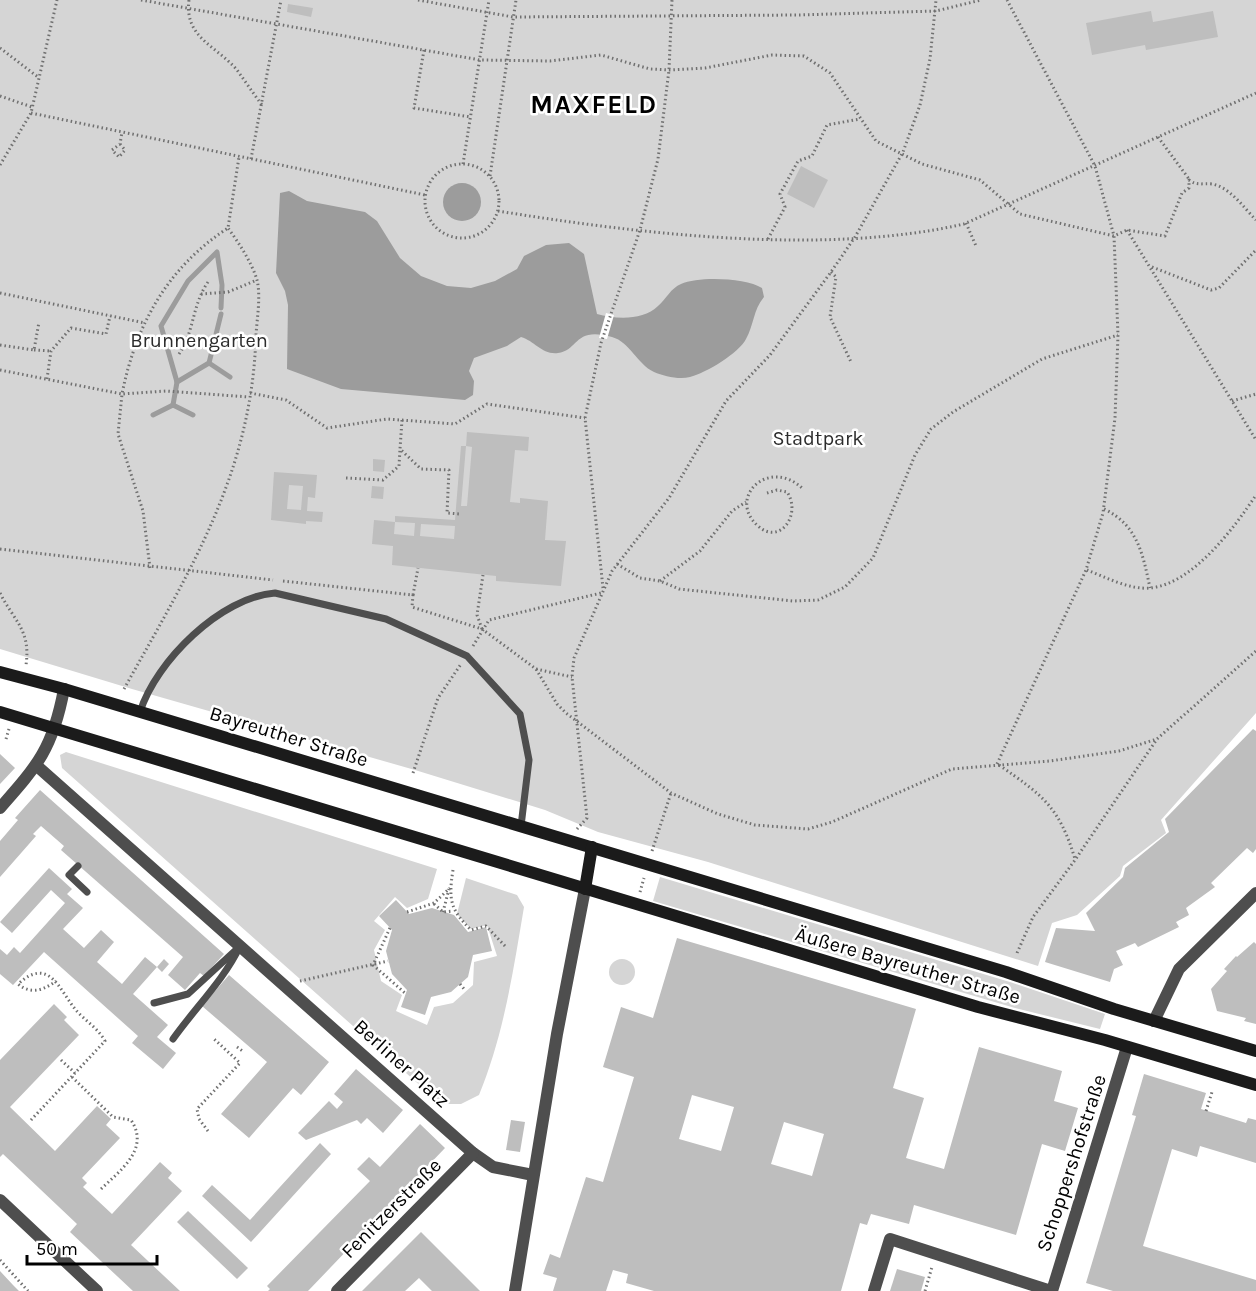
<svg xmlns="http://www.w3.org/2000/svg" width="1256" height="1291" font-family="Karla,sans-serif">
<style>
.green{fill:#d5d5d5}
.water{fill:#9c9c9c}
.pier{fill:#fff}
.lines{fill:none;stroke-linecap:round;stroke-linejoin:round}
.stream{stroke:#9c9c9c;stroke-width:5}
.building{fill:#bebebe;fill-rule:evenodd}
.path{stroke:#707070;stroke-width:3;stroke-dasharray:1.5 3;stroke-linecap:butt}
.service{stroke:#4e4e4e;stroke-width:7}
.minor{stroke:#4e4e4e;stroke-width:12}
.secondary{stroke:#1b1b1b;stroke-width:12}
.labels{text-anchor:middle;stroke-width:5;stroke-linejoin:round;paint-order:stroke}
.park-label{font-size:20px;fill:#2c2c2c;stroke:#fff}
.street-label{font-size:20px;fill:#000;stroke:#fff}
.district-label{font-size:26px;font-weight:bold;letter-spacing:1.5px;fill:#000;stroke:#fff}
</style>
<rect width="100%" height="100%" fill="#fff"/>
<g class="green">
<path d="M0,0H1256V713L1161,820L1166,833L1123,866L1120,876L1077,915L1052,923L1038,966L708,862L598,832L545,810L415,770L132,689L0,649Z"/>
<path d="M66,752L437,869L428,899L407,908L395,897L374,921L385,930L374,950L381,981L402,995L396,1011L427,1025L434,1007L453,1003L473,985L474,962L497,956L487,925L471,929L457,914L466,878L517,895L524,907C513,972 504,1034 479,1095L461,1104H441L62,768L60,755Z"/>
<path d="M660,877L1010,982L1105,1014L1100,1029L1015,1008L653,901Z"/>
<circle cx="622" cy="972" r="13"/>
</g>
<g class="water">
<circle cx="462" cy="202" r="19"/>
<path d="M289,191L307,201L365,212L377,221L400,258L421,276L447,286L471,288L495,281L517,269L524,256L546,245L569,243L584,254L597,314C615,319 643,321 658,306C666,299 671,288 681,284C699,276 746,278 762,288L764,297C753,310 754,325 746,339C739,353 706,373 690,377C679,380 664,376 654,372C637,364 630,342 612,337C574,326 579,350 558,353C542,355 535,341 521,337L507,346L474,358L469,371L474,381L473,395L465,400L341,389L287,369L288,305L285,291L276,273L280,193Z"/>
</g>
<path class="pier" d="M606,313L614,315L607,339L599,338Z"/>
<g class="lines">
<g class="stream">
<path d="M209,363L230,377"/>
<path d="M177,382L209,363L221,314"/>
<path d="M173,405L177,382L161,326L188,281L217,252L222,285L221,308"/>
<path d="M173,405L193,415"/>
<path d="M153,415L173,405"/>
</g>
</g>
<g class="building">
<path d="M288,4L313,8L311,17L287,12Z"/>
<path d="M1151,11L1153,22L1213,11L1218,37L1146,50L1145,45L1092,55L1086,23Z"/>
<path d="M801,166L828,180L814,208L787,194Z"/>
<path d="M467,432L529,437L528,451L515,450L510,502L520,503V498L548,501L545,540L566,541L561,586L496,581V576L392,565L393,546L372,544L374,520L395,522L394,534L414,536L415,523L395,522V516L455,520L461,446H466ZM466,446L472,447L467,506H461ZM421,524L455,526L454,539L420,536Z"/>
<path d="M373,459L385,460L384,472L373,471Z"/>
<path d="M274,472L317,475L315,498L308,497L307,511L323,512L322,522L306,521V524L271,520ZM289,485L303,486L301,510L287,509Z"/>
<path d="M372,486L384,487L383,499L371,498Z"/>
<path d="M1253,729L1256,731V849L1253,853L1247,848L1211,883L1215,887L1186,908L1189,915L1176,922L1179,927L1138,947L1135,943L1116,951L1123,965L1114,969L1110,982L1045,962L1056,928L1095,931L1086,913L1123,877L1125,868L1169,832L1165,819Z"/>
<path d="M0,754L15,768L0,784Z"/>
<path d="M40,790L224,954L204,976L200,973L185,990L168,975L183,957L61,850L64,846L41,826L33,834L36,836L0,877V841L18,820L15,818Z"/>
<path d="M49,868L72,889L67,894L83,908L63,929L84,948L101,930L114,942L97,962L122,984L145,957L157,967L164,959L169,964L162,972L157,967L133,994L168,1025L157,1037L176,1053L163,1069L132,1043L138,1036L44,952L13,985L0,974V949L7,955L14,947L20,953L65,903L51,890L12,933L0,922Z"/>
<path d="M396,900L409,914L432,908L454,915L468,932L486,927L492,951L473,955L468,977L451,992L431,997L425,1015L401,1007L407,990L392,974L386,951L392,930L379,916Z"/>
<path d="M677,938L916,1009L893,1088L924,1098L906,1158L944,1169L979,1047L1062,1071L1054,1101L1078,1108L1065,1151L1042,1144L1016,1235L914,1205L909,1224L871,1214L867,1225L860,1223L841,1291H654L626,1283L628,1274L613,1270L606,1291H553L557,1278L543,1274L550,1254L560,1258L586,1177L603,1182L634,1077L603,1067L621,1007L653,1018ZM692,1095L734,1107L721,1151L679,1139ZM784,1122L824,1134L812,1176L771,1164Z"/>
<path d="M1254,942L1256,944V1024L1244,1021L1246,1018L1217,1011L1211,989L1227,971L1224,969L1236,956L1237,957Z"/>
<path d="M229,975L329,1062L301,1095L293,1088L249,1138L221,1114L267,1062L202,1006Z"/>
<path d="M54,1004L67,1017L64,1020L79,1035L10,1107L55,1151L97,1106L111,1119L106,1125L120,1138L82,1178L87,1183L83,1187L112,1214L160,1162L172,1173L168,1178L182,1191L131,1245L180,1291H133L70,1232L77,1224L3,1154L0,1157V1060Z"/>
<path d="M356,1069L403,1110L383,1133L367,1118L361,1124L357,1120L306,1140L298,1133L329,1101L337,1109L343,1102L334,1094Z"/>
<path d="M1144,1074L1206,1093L1201,1109L1246,1123L1248,1118L1256,1120V1163L1200,1146L1197,1157L1172,1149L1143,1246L1256,1280V1291H1113L1086,1283L1136,1116L1132,1115Z"/>
<path d="M511,1120L525,1122L520,1152L506,1150Z"/>
<path d="M420,1124L445,1148L308,1291H268L270,1289L267,1286L370,1181L357,1169L369,1157L380,1167Z"/>
<path d="M320,1143L331,1154L251,1242L202,1196L212,1185L250,1220Z"/>
<path d="M188,1211L248,1268L237,1279L177,1222Z"/>
<path d="M421,1232L480,1291H432L419,1278L405,1291H362Z"/>
<path d="M897,1269L925,1277L921,1291H890Z"/>
<path d="M0,1271L13,1285L19,1291H0Z"/>
</g>
<g class="lines">
<g class="path">
<path d="M141,0L480,60L550,61L601,55L650,69L669,70L705,68L772,55L804,56L830,73L876,141L922,164L980,180L1020,214L1114,236L1127,230L1165,236L1182,193L1189,188V180C1197,186 1202,183 1212,184C1230,187 1244,208 1256,220"/>
<path d="M189,0C184,38 217,46 237,70C245,81 253,93 262,105"/>
<path d="M418,0L513,17L797,15L936,11L981,0"/>
<path d="M0,48L38,77"/>
<path d="M424,50L414,108L471,117"/>
<path d="M0,96L32,107"/>
<path d="M31,113L425,195"/>
<path d="M1158,137L1189,179"/>
<path d="M120,144L125,150L119,157L112,150L120,144L122,132"/>
<path d="M251,159L281,0"/>
<circle cx="462" cy="201" r="37"/>
<path d="M463,164L489,0"/>
<path d="M0,165L31,113L57,0"/>
<path d="M490,176L516,0"/>
<path d="M498,211C640,234 824,256 964,224L1256,93"/>
<path d="M966,223L976,246"/>
<path d="M1127,230L1256,440"/>
<path d="M768,239L785,207L780,194L798,161L812,156L827,125L860,119"/>
<path d="M1152,267L1211,290L1219,288L1256,250"/>
<path d="M831,272L836,277L830,317L851,362"/>
<path d="M0,293L145,323"/>
<path d="M201,294L228,292L257,280"/>
<path d="M0,345L34,350L39,322"/>
<path d="M34,350L51,351"/>
<path d="M179,354C194,333 192,305 208,282"/>
<path d="M0,370L122,394C136,324 168,267 228,228L239,157"/>
<path d="M47,379L51,351L71,328L106,334L110,316"/>
<path d="M250,393L286,400L327,428L387,419L455,424L487,404L585,418"/>
<path d="M1232,401L1256,394"/>
<path d="M402,420L400,449L421,469L449,470L447,513L460,514"/>
<path d="M346,478L383,480L399,466L400,449"/>
<path d="M767,493L777,490L787,492C802,514 780,546 758,526C726,498 769,456 803,489"/>
<path d="M1104,509C1138,525 1143,555 1150,588"/>
<path d="M0,549L273,580"/>
<path d="M617,564L640,578L660,581L679,589L793,601L818,600L845,587L873,558L915,455L931,429L953,412L1042,359L1118,335"/>
<path d="M150,568L143,511L118,434L122,394L166,391L249,397"/>
<path d="M1087,570C1105,577 1130,590 1150,588C1193,584 1234,528 1256,495"/>
<path d="M283,581L413,595L412,607L482,629L536,669L557,704L566,713L671,793L718,814L755,825L808,829L832,822L952,769L1050,761L1119,751L1157,739"/>
<path d="M660,581L700,551L732,511L746,502"/>
<path d="M603,588L585,418L601,343L640,230L658,159L669,70L672,0"/>
<path d="M0,593C14,621 31,630 26,665"/>
<path d="M413,595L418,568"/>
<path d="M482,629L477,615L483,575"/>
<path d="M473,646L489,620L601,593"/>
<path d="M536,669L572,677"/>
<path d="M124,689C189,572 252,474 256,335C257,318 261,296 257,280C252,263 239,243 228,228"/>
<path d="M6,739L9,729"/>
<path d="M997,764L1086,570L1103,513L1115,418L1118,335L1114,236L1095,166L1007,0"/>
<path d="M999,765C1042,795 1059,806 1075,859"/>
<path d="M413,773L438,698L461,664"/>
<path d="M577,829L587,818L572,677L574,658L612,571L669,498L726,401L770,355L831,272L855,237L903,152L920,105L930,59L936,0"/>
<path d="M652,851L671,793"/>
<path d="M453,870C448,901 451,910 471,930L486,926L506,947"/>
<path d="M640,892L644,878"/>
<path d="M434,904L443,912L453,911"/>
<path d="M407,912L434,903L450,888"/>
<path d="M443,912L449,889"/>
<path d="M390,928L373,965L405,993"/>
<path d="M1017,953L1033,917L1075,860L1157,739L1256,651"/>
<path d="M300,981L388,961"/>
<path d="M460,984L464,989"/>
<path d="M237,1047L244,1052"/>
<path d="M61,1060L75,1073"/>
<path d="M72,1077L113,1117L131,1120C151,1150 118,1172 99,1191"/>
<path d="M1206,1111L1212,1092"/>
<path d="M31,1120L105,1041C98,1028 84,1020 75,1009C59,989 49,956 18,984C31,995 44,990 56,981"/>
<path d="M208,1131L199,1119L197,1109L240,1063L213,1038"/>
<path d="M0,1260L28,1291"/>
<path d="M925,1291L932,1267"/>
</g>
<g class="service">
<path d="M140,712C156,661 221,597 275,593L386,619L467,656L520,714L529,760L521,826"/>
<path d="M78,866L69,875L87,892"/>
<path d="M154,1003L188,994L238,948"/>
<path d="M173,1039C195,1008 224,980 240,946"/>
</g>
<g class="minor">
<path d="M37,766L473,1153L493,1167L533,1175"/>
<path d="M0,808C38,765 53,748 64,689"/>
<path d="M1154,1021L1179,969L1256,893"/>
<path d="M0,1200L97,1291"/>
<path d="M337,1291L473,1153"/>
<path d="M515,1291L557,1034L585,889"/>
<path d="M874,1291L890,1239L1051,1291"/>
<path d="M1052,1291L1127,1047"/>
</g>
<g class="secondary">
<path d="M0,672L64,689L1006,972L1114,1009L1256,1051"/>
<path d="M0,712L978,1007L1105,1040L1256,1085"/>
<path d="M585,889L592,847"/>
</g>
</g>
<g class="labels">
<g class="park-label">
<text x="199" y="347">Brunnengarten</text>
<text x="818" y="445">Stadtpark</text>
</g>
<g class="street-label">
<text transform="translate(289 736) rotate(17)" y="7">Bayreuther Straße</text>
<text transform="translate(908 965) rotate(16)" y="7">Äußere Bayreuther Straße</text>
<text transform="translate(402 1063) rotate(42)" y="7">Berliner Platz</text>
<text transform="translate(1071 1163) rotate(-72)" y="7">Schoppershofstraße</text>
<text transform="translate(391 1208) rotate(-45)" y="7">Fenitzerstraße</text>
</g>
<g class="district-label">
<text x="594" y="113">MAXFELD</text>
</g>
</g>
<path d="M27 1255v9h130v-9" fill="none" stroke="#000000" stroke-width="3"/>
<text x="36" y="1255" font-size="18" fill="#000000" stroke="#ffffff" stroke-width="4.5" paint-order="stroke">50 m</text>
</svg>
